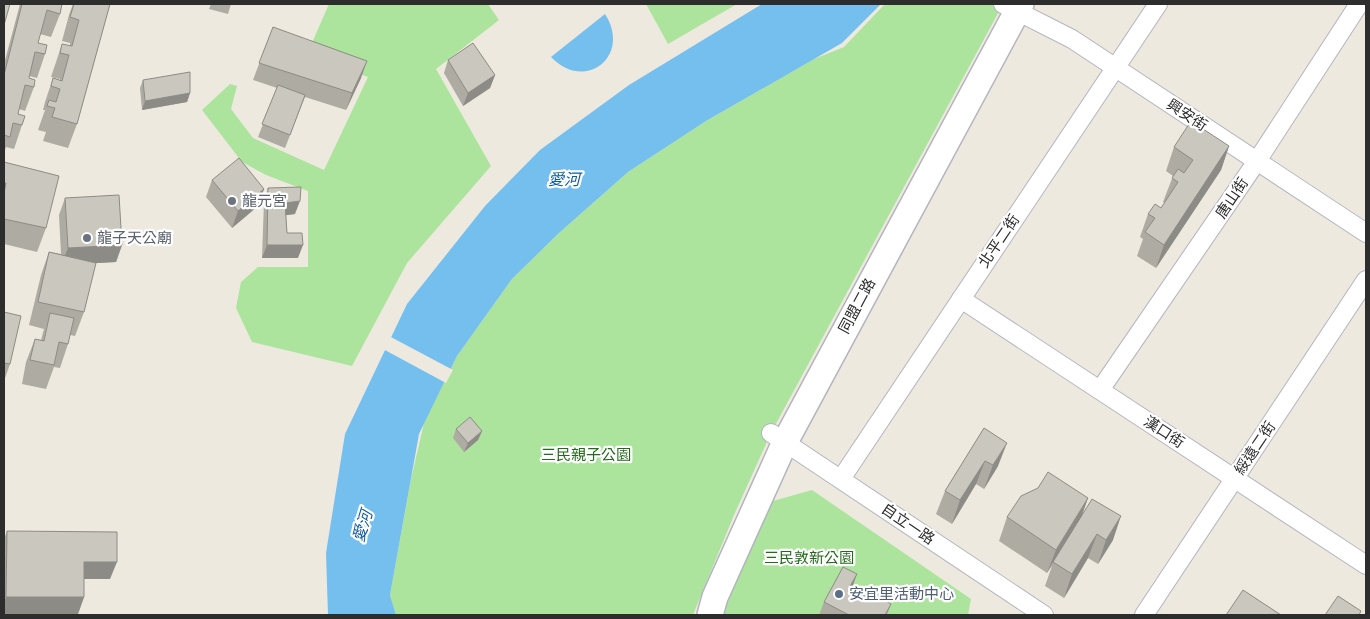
<svg xmlns="http://www.w3.org/2000/svg" width="1370" height="619" font-family="Mulish,'Noto Sans TC',sans-serif">
<style>
.green{fill:#ace49d}
.water{fill:#74bfee}
.pier{fill:#eee9df}
.lines{fill:none;stroke-linecap:round;stroke-linejoin:round}
.street-casing{stroke:#b3b4c0;stroke-width:20}
.secondary-casing{stroke:#b3b4c0;stroke-width:28}
.street{stroke:#fff;stroke-width:18}
.secondary{stroke:#fff;stroke-width:25}
.wall{fill:#aeaba3}
.shaded-wall{fill:#8d8b85}
.building{fill:#cac7be;stroke:#8d8b85}
.worship-dot{fill:#6b7280;stroke:#fff;stroke-width:2}
.service-dot{fill:#5c6f8a;stroke:#fff;stroke-width:2}
.labels{text-anchor:middle;stroke-width:4.5;stroke-linejoin:round;paint-order:stroke}
.street-label{font-size:15px;fill:#2d2d2d;stroke:#fff}
.worship-label{font-size:15px;fill:#5b616d;stroke:#fff;text-anchor:start}
.park-label{font-size:15px;fill:#236b1b;stroke:#fff}
.service-label{font-size:15px;fill:#4e5e75;stroke:#fff;text-anchor:start}
.water-label{font-size:16px;font-style:italic;fill:#0e5c9f;stroke:#fff}
</style>
<rect width="100%" height="100%" fill="#eee9df"/>
<g class="green">
<path d="M329,4H488L499,20L436,69L491,166L407,263L352,366L252,342L236,308L241,282L258,267H308V191L266,175L242,162L202,110L230,84L237,86L231,109L253,138L324,170L368,77L307,54Z"/>
<path d="M646,4H737L668,44Z"/>
<path d="M885,4H1003L771,433L734,515L693,615H396L390,595L411,479L424,423L457,356L512,279L559,233L628,172L706,121L814,59L844,47Z"/>
<path d="M812,490L971,599L968,615H721L726,598L773,501Z"/>
</g>
<g class="water">
<path d="M762,4H881L842,43L706,121L628,172L559,233L512,279L457,356L419,434L390,595L396,615H328L326,553L345,434L407,304L485,206L540,150L629,85Z"/>
<path d="M605,14C632,56 585,93 551,57Z"/>
</g>
<path class="pier" d="M389,336L453,370L446,383L383,349Z"/>
<g class="lines">
<defs>
<g id="street">
<path d="M1003,4L1072,39L1366,233"/>
<path d="M961,299L1366,565"/>
<path d="M1100,390L1257,161L1359,4"/>
<path d="M771,433L1044,615"/>
<path d="M841,479L1158,4"/>
<path d="M1144,615L1366,280"/>
</g>
<path id="secondary" d="M710,615L715,597L785,442L1021,4"/>
</defs>
<use href="#street" class="street-casing"/>
<use href="#secondary" class="secondary-casing"/>
<use href="#street" class="street"/>
<use href="#secondary" class="secondary"/>
</g>
<g class="wall">
<path d="M20,4H62L60,14L51,37L40,34L38,43L45,54L37,78L29,76V78L34,87L25,111L19,109L18,114L22,125L14,149L6,147L4,153V64Z"/>
<path d="M73,4H110L77,124L68,148L43,141L46,132L38,130L45,110H43L45,102L53,78L60,80V79L51,77L62,44L70,46V43L62,41L69,15Z"/>
<path d="M211,4H231L228,14L209,9Z"/>
<path d="M273,27L361,78L346,110L305,97L285,148L258,137L277,88L253,80Z"/>
<path d="M448,60L495,75L490,88L463,106L444,73Z"/>
<path d="M143,80L190,93L187,102L142,110L140,88Z"/>
<path d="M1229,146L1221,170L1156,268L1137,256L1143,239L1140,237L1148,214L1161,208L1165,203L1163,202L1173,176L1166,171L1174,147Z"/>
<path d="M4,162L46,228L37,252L4,244Z"/>
<path d="M212,180L264,189L258,206L232,228L206,197Z"/>
<path d="M268,188L295,214L286,215L287,233L298,258H262L264,201Z"/>
<path d="M65,198L122,245L116,262L96,263L84,312L75,336L70,335L68,344L60,368L54,367L46,389L22,384L26,362L35,339L41,340L44,329L29,325L41,275L49,252L61,254L59,215Z"/>
<path d="M4,312L10,364L4,381Z"/>
<path d="M984,428L998,466L984,489L976,484L952,524L936,514L945,491Z"/>
<path d="M456,429L482,431L478,440L464,452L453,438Z"/>
<path d="M1088,498L1081,517L1113,540L1098,564L1088,558L1064,598L1045,586L1052,566L1047,573L999,541L1007,517Z"/>
<path d="M7,531L110,579H84V597L78,614H4V539Z"/>
<path d="M851,589L873,600L891,604L887,615H819L824,602Z"/>
</g>
<g class="shaded-wall">
<path d="M367,61L361,78L346,110L352,93Z"/>
<path d="M495,75L490,88L463,106L468,93Z"/>
<path d="M190,93L187,102L142,110L145,101Z"/>
<path d="M1229,146L1221,170L1156,268L1164,245Z"/>
<path d="M264,189L258,206L232,228L238,211Z"/>
<path d="M300,201L295,214L280,216L285,203Z"/>
<path d="M122,245L116,262L61,265L68,248Z"/>
<path d="M267,245H303L298,258H262Z"/>
<path d="M482,431L478,440L464,452L468,443Z"/>
<path d="M1007,443L998,466L984,489L993,465Z"/>
<path d="M985,461L976,484L952,524L960,500Z"/>
<path d="M1088,498L1080,521L1053,562L1047,573L1056,550Z"/>
<path d="M1121,516L1113,540L1098,564L1106,540Z"/>
<path d="M1097,534L1088,558L1064,598L1072,574Z"/>
<path d="M84,562H117L110,579H78Z"/>
<path d="M857,574L852,588L845,601L849,588Z"/>
<path d="M6,597H84L78,614H4V602Z"/>
</g>
<g class="building">
<path d="M4,4H10L4,25Z"/>
<path d="M22,4H62L60,14L47,10L38,43L47,45L45,54L35,52L29,78L35,80L34,87L25,85L18,114L25,116L22,125L13,123L10,137L4,135V75Z"/>
<path d="M74,4H110L77,124L52,117L55,108L47,106L49,100L56,102L60,89L51,86L53,78L62,81L69,55L60,53L62,44L72,46L79,20L70,17Z"/>
<path d="M273,27L367,61L352,93L259,63Z"/>
<path d="M473,43L495,75L468,93L448,60Z"/>
<path d="M190,72V93L145,101L143,80Z"/>
<path d="M278,85L305,95L290,135L262,124Z"/>
<path d="M1191,121L1229,146L1164,245L1145,232L1155,218L1148,214L1155,204L1161,208L1178,182L1172,178L1178,169L1184,173L1193,160L1174,147Z"/>
<path d="M239,158L264,189L238,211L212,180Z"/>
<path d="M4,162L59,176L46,228L4,219V193L6,183H4Z"/>
<path d="M301,187L300,201L285,203L287,233H302L303,245H267L268,188Z"/>
<path d="M119,195L122,245L68,248L65,198Z"/>
<path d="M49,252L96,263L84,312L38,302Z"/>
<path d="M4,312L21,316L10,364L4,363Z"/>
<path d="M50,313L74,318L68,344L59,342L54,365L30,360L35,339L44,341Z"/>
<path d="M470,417L482,431L468,443L456,429Z"/>
<path d="M984,428L1007,443L993,465L985,461L960,500L945,491Z"/>
<path d="M1048,472L1088,498L1056,550L1007,517L1021,496L1038,488Z"/>
<path d="M1092,499L1121,516L1106,540L1097,534L1072,574L1053,562Z"/>
<path d="M7,531L117,532V562H84V597H6Z"/>
<path d="M843,567L857,574L849,588L873,600L880,598L891,604L885,615H849L824,602Z"/>
<path d="M1243,590L1281,615H1226Z"/>
<path d="M1338,596L1361,611L1359,615H1325Z"/>
</g>
<g class="worship-dot">
<circle cx="232" cy="201" r="5"/>
<circle cx="87" cy="238" r="5"/>
</g>
<circle class="service-dot" cx="839" cy="594" r="5"/>
<g class="labels">
<g class="street-label">
<text transform="translate(1187 115) rotate(33)" y="5">興安街</text>
<text transform="translate(1232 198) rotate(-56)" y="5">唐山街</text>
<text transform="translate(999 241) rotate(-56)" y="5">北平二街</text>
<text transform="translate(857 306) rotate(-62)" y="5">同盟二路</text>
<text transform="translate(1164 432) rotate(33)" y="5">漢口街</text>
<text transform="translate(1255 448) rotate(-56)" y="5">綏遠二街</text>
<text transform="translate(908 524) rotate(34)" y="5">自立一路</text>
</g>
<g class="worship-label">
<text x="242" y="206">龍元宮</text>
<text x="97" y="243">龍子天公廟</text>
</g>
<g class="park-label">
<text x="586" y="460">三民親子公園</text>
<text x="809" y="563">三民敦新公園</text>
</g>
<g class="service-label">
<text x="849" y="599">安宜里活動中心</text>
</g>
<g class="water-label">
<text x="564" y="185">愛河</text>
<text transform="translate(362 526) rotate(-73)" y="6">愛河</text>
</g>
</g>
<rect width="1370" height="619" fill="none" stroke="#2d2d2d" stroke-width="10"/>
</svg>
